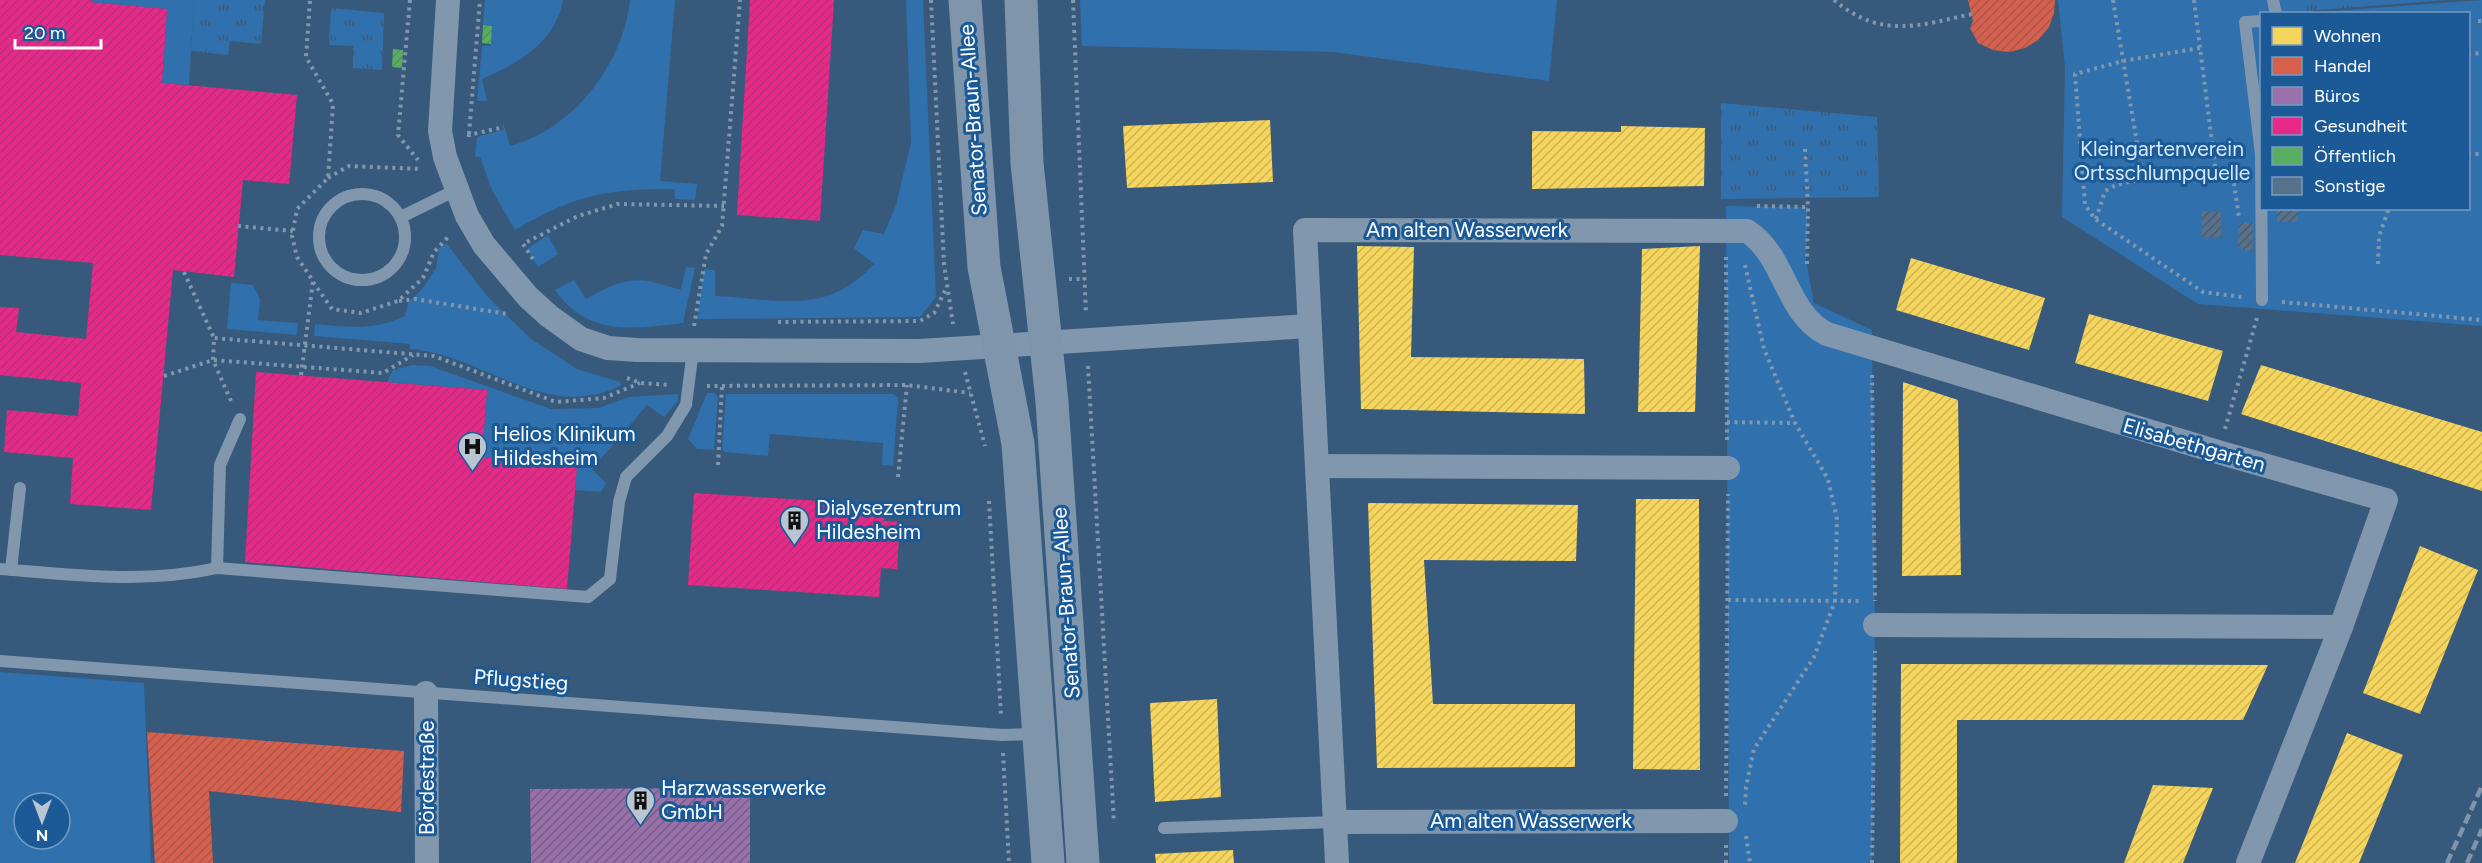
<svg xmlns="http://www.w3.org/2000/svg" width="2482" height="863" font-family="Figtree,sans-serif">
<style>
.green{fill:#3070ac;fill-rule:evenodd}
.park{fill:url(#park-tufts)}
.homes{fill:url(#homes-hatch)}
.shops{fill:url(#shops-hatch)}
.offices{fill:url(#offices-hatch)}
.health{fill:url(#health-hatch)}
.public{fill:url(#public-hatch)}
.building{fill:url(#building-hatch)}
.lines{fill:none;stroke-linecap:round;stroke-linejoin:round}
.path{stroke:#8197ad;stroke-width:4;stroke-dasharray:3 4.5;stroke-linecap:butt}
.service{stroke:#8197ad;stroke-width:12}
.minor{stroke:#8197ad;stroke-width:24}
.primary{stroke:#7f95ab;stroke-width:33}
.rail{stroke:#8095ab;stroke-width:4.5;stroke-dasharray:10 4.5;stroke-linecap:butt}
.path-bridge{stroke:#8197ad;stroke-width:4;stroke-dasharray:3 4.5;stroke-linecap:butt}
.labels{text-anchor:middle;stroke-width:6;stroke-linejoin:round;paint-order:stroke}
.street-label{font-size:21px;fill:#fff;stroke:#1b5a97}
.park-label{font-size:21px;fill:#d6e9fb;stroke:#1b5a97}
.poi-label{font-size:21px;fill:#fff;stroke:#1b5a97;text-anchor:start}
</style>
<defs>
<pattern id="park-tufts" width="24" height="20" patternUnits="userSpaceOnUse" patternTransform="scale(1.5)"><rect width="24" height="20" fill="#3070ac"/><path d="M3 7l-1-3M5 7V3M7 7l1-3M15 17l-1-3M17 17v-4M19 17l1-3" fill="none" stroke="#415a72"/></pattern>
<pattern id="homes-hatch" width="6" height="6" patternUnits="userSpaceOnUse" patternTransform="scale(1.5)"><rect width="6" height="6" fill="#f6d55c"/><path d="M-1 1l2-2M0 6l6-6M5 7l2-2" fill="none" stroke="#ccb358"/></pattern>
<pattern id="shops-hatch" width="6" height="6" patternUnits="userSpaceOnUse" patternTransform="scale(1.5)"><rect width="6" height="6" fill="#d6604d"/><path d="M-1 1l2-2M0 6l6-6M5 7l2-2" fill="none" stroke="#a6594d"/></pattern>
<pattern id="offices-hatch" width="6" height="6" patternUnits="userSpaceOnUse" patternTransform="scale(1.5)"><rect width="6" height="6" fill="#9970ab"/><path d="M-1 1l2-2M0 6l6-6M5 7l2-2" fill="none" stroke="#766080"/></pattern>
<pattern id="health-hatch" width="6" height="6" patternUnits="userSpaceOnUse" patternTransform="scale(1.5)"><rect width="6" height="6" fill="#e7298a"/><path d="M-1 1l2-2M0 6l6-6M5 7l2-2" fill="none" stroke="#b13574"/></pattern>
<pattern id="public-hatch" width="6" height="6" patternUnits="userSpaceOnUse" patternTransform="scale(1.5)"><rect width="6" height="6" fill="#5aae61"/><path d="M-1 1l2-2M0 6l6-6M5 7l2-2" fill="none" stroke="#56915b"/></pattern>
<pattern id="building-hatch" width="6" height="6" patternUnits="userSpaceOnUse" patternTransform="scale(1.5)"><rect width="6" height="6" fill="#56718b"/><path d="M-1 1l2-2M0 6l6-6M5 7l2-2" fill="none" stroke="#505b65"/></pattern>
</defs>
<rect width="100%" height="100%" fill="#37597b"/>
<g class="green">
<path d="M91,0H194L189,85L162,83L167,9L90,2Z"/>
<path d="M485,0H563C555,43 519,63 482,79L487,101H477L482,46H490L491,44L492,26L483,25Z"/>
<path d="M630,0H675L660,181L697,184L695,200L675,199L674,189C605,189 575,195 515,230L492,190L480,157L475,156L477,137L505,129L510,146C574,129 623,64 630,0Z"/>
<path d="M906,0H923L936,297L920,317L697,319L704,269L715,270V296C779,299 827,316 874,264L854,248L863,230L884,234L896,205L911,142Z"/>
<path d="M1080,0H1557L1549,81L1333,52L1082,46Z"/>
<path d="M2058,0H2270L2273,13L2262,14V208H2468V14L2305,13L2482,0V326L2198,304L2062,217L2065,67Z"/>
<path d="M1726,206L1808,207L1806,260L1814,303L1872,330L1875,625L1872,863H1729Z"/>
<path d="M548,235L558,254L538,267L527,249Z"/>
<path d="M446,243L488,297L531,339L577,369L620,382L621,385C547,424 483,354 410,349V344L314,336L315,324C348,327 374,331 405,316L408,303L423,288L436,268L439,249Z"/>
<path d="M686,267L695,268L683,323C633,329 588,337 555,290L574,280L586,299C605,288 625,277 649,281C660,283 670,288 681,289Z"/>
<path d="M231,283L253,285L260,299L258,320L298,323L297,335L227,329Z"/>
<path d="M412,365L430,366L551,409L599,408L629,397L678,394V401L664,417L647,405L592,469L606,483L601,492L575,490L577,466L482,457L487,390L387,382L393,370Z"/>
<path d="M707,393H714L718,397L714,450L697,449L688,439Z"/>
<path d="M726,394H894L898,398L893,466L882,465L883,443L770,434L768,456L725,452L722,449Z"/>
<path d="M0,672L144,683L151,863H0ZM24,803H60V839H24Z"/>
</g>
<g class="park">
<path d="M194,0H265L261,44L230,41L228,55L191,51Z"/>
<path d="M2277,0H2446L2279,13Z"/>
<path d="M331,8L384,13L382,70L353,68V46L329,45Z"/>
<path d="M1721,103L1877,117L1879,197L1721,199Z"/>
</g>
<g class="homes">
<path d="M1270,120L1273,182L1127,188L1123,126Z"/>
<path d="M1621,126L1705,128L1704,186L1532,189V131L1621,132Z"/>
<path d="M1357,246L1414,247L1411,357L1584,359L1585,414L1361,409Z"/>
<path d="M1700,246L1695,412H1638L1642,249Z"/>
<path d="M1911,258L2045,298L2029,350L1896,310Z"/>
<path d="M2089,314L2223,351L2208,401L2075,363Z"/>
<path d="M2261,365L2482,432V491L2241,414Z"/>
<path d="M1903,382L1958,400L1961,575L1902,576Z"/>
<path d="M1636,499H1699L1700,770L1633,769Z"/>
<path d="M1368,503L1578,505L1576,561L1424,560L1433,704H1575V767L1377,768Z"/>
<path d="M2420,546L2478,570L2420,714L2363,693Z"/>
<path d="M1901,664L2268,665L2243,720H1957V863H1900Z"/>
<path d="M1217,699L1221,797L1155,802L1150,703Z"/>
<path d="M2347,733L2403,755L2359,863H2295Z"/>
<path d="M2153,785L2213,788L2183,863H2124Z"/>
<path d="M1233,850L1234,863H1156L1155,854Z"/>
</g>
<g class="shops">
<path d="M1968,0H2055L2054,13L2049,27L2038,40L2025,48L2009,52L1993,50L1978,43L1970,28L1973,21Z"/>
<path d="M147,732L404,751L401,812L209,791L213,863H155Z"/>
</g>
<path class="offices" d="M750,788V863H531L530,789Z"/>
<g class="health">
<path d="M0,0H91L90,2L167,9L162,83L297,95L289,184L243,180L234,277L173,270L151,510L70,504L73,458L4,452L7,410L78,416L81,383L0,375V307L19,308L16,332L86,339L93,263L0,255Z"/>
<path d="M750,0H834L820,221L737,215Z"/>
<path d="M256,372L487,390L482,457L577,466L567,589L245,562Z"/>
<path d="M694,493L885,505L884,521L900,522L897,569L881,568L879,597L688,585Z"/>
</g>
<g class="public">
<path d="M483,25L492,26L491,44L482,43Z"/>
<path d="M393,49L403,50L402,68L392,67Z"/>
</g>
<g class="building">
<rect x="2277" y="208" width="21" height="14"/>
<path d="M2202,211L2221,212V237H2202Z"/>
<path d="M2239,223H2254L2253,251L2241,250V247H2238Z"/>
</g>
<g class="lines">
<g class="path">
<path d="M410,0L398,135L418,160"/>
<path d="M931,0L944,264L953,324"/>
<path d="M1073,0L1086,314"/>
<path d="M1834,0C1881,39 1917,26 1972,14"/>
<path d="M2113,0L2143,179"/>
<path d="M2194,0L2216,174L2234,184L2239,217"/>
<path d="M2478,21H2482"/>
<path d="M2200,48L2123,61L2075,74L2085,205L2095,219L2203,292L2242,297"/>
<path d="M2468,54L2482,53"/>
<path d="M469,134L480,0"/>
<path d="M469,137V135L504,127"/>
<path d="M1805,149L1808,207"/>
<path d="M2468,154H2482"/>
<path d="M328,178L349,166L422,169"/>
<path d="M1757,206L1808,207L1807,264"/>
<path d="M2096,219L2105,191L2116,185L2143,179L2172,176"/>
<path d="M238,226L293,231"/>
<path d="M1726,257L1727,442"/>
<path d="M533,259L523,244L578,216L618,204L724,206"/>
<path d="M2378,264L2379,236L2389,208"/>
<path d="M1745,265L1764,349L1795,423L1828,479L1837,519L1835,601L1814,657L1754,749L1746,787L1745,805"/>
<path d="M184,272L214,338"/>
<path d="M1069,279H1085"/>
<path d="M313,282L332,309L361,313L398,301L423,278L434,252L450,235"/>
<path d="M399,301L415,299L507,314"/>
<path d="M2282,302L2482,320"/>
<path d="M778,322L920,321L934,313L946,289"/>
<path d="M694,326L706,254L722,226L740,0"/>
<path d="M304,352L313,281L297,257L292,236L297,209L328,178L333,104L306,57L310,0"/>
<path d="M1088,366L1114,823"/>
<path d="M965,372L985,446"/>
<path d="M1872,375L1875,601"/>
<path d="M164,376L213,360L383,373L413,355"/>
<path d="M627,378L641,383L670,385"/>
<path d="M707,386L907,385L970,393"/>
<path d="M231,401L213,360L214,338L434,356L556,402L604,398L640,383"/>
<path d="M1727,422L1795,423"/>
<path d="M2225,429L2257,318"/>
<path d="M718,465L722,386"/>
<path d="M898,477L907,385"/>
<path d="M989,501L1001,715"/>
<path d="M1728,600L1862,601"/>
<path d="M1003,753L1009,863"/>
<path d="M1726,796L1728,494"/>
<path d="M1746,836L1750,863"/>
<path d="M1726,863V845"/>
<path d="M1872,863L1875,651"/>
</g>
<g class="service">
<path d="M2273,0L2276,14"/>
<path d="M2262,21L2245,22L2261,154L2262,300"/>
<circle cx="362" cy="237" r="43"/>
<path d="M401,217L456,190"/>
<path d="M217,568L220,465L240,419"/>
<path d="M0,569C73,575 145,584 217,568L588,597L610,579L619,502L626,477L667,436L686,405L693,350"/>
<path d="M11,570L20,488"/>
<path d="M0,661L1002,735L1037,734"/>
<path d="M1164,828L1335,822"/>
</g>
<g class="minor">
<path d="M448,0L440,131L445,157L467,216L484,245L528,297L549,316L581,339L608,348L637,350L919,351L1309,326"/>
<path d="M1318,466L1728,468"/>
<path d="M1875,625L2341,627"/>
<path d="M426,693L427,863"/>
<path d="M1335,822L1726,821"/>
<path d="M1337,863L1305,230L1747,231C1786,256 1785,313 1827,334L2218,452L2386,500L2341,627L2248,863"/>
</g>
<g class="primary">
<path d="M965,0L984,267L1018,444L1048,863"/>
<path d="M1021,0L1027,163L1052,402L1083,863"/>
</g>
<g class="rail">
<path d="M2447,863L2482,786"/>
<path d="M2467,863L2482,829"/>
</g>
<path class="path-bridge" d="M301,375L304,352"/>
</g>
<defs>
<symbol id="hospital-pin" viewBox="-11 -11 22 30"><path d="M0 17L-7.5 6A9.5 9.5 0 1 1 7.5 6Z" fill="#b9c5d1" stroke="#1b5a97"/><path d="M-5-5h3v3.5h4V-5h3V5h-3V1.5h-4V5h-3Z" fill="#111"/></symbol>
<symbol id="building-pin" viewBox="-11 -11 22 30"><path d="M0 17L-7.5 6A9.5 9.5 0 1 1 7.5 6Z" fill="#b9c5d1" stroke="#1b5a97"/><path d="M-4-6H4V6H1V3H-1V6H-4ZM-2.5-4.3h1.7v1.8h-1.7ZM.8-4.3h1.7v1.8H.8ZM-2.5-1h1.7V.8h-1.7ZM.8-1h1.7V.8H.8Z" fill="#111"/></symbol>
</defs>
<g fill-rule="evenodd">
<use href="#hospital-pin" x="456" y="430" width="33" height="45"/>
<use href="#building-pin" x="778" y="504" width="33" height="45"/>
<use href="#building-pin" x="624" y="784" width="33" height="45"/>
</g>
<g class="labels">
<g class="street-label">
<text transform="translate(973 120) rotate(-94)" y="7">Senator-Braun-Allee</text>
<text x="1467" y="237">Am alten Wasserwerk</text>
<text transform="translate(2194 445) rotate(16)" y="7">Elisabethgarten</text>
<text transform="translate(1066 603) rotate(-94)" y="7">Senator-Braun-Allee</text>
<text transform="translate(521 680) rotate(4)" y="7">Pflugstieg</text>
<text transform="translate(427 778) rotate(-90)" y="7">Bördestraße</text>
<text x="1531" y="828">Am alten Wasserwerk</text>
</g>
<g class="park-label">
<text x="2162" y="156">Kleingartenverein<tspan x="2162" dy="24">Ortsschlumpquelle</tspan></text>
</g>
<g class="poi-label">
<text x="493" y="441">Helios Klinikum<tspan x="493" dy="24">Hildesheim</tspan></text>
<text x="816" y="515">Dialysezentrum<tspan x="816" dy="24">Hildesheim</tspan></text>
<text x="661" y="795">Harzwasserwerke<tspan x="661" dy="24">GmbH</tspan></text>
</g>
</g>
<rect x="2260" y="12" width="210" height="198" fill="#1b5a97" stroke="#769cc1" stroke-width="1.5"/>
<rect x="2272" y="27" width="30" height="18" fill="#f6d55c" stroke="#769cc1" stroke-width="1.5"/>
<text x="2314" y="42" font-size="18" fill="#ffffff">Wohnen</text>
<rect x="2272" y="57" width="30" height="18" fill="#d6604d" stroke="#769cc1" stroke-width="1.5"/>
<text x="2314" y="72" font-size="18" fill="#ffffff">Handel</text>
<rect x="2272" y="87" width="30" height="18" fill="#9970ab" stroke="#769cc1" stroke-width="1.5"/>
<text x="2314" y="102" font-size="18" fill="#ffffff">Büros</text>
<rect x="2272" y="117" width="30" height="18" fill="#e7298a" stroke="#769cc1" stroke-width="1.5"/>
<text x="2314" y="132" font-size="18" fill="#ffffff">Gesundheit</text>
<rect x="2272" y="147" width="30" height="18" fill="#5aae61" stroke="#769cc1" stroke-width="1.5"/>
<text x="2314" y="162" font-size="18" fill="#ffffff">Öffentlich</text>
<rect x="2272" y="177" width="30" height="18" fill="#56718b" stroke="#769cc1" stroke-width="1.5"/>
<text x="2314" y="192" font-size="18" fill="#ffffff">Sonstige</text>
<g transform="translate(42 821) rotate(180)"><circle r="28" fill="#1b5a97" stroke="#769cc1" stroke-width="1.5"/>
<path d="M0-4.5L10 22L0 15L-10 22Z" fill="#b9c5d1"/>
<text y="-9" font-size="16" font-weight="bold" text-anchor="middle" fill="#ffffff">N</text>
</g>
<path d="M15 39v9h86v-9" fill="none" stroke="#ffffff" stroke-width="3"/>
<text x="24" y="39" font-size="18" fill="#ffffff" stroke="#1b5a97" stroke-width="4.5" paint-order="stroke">20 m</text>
</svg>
